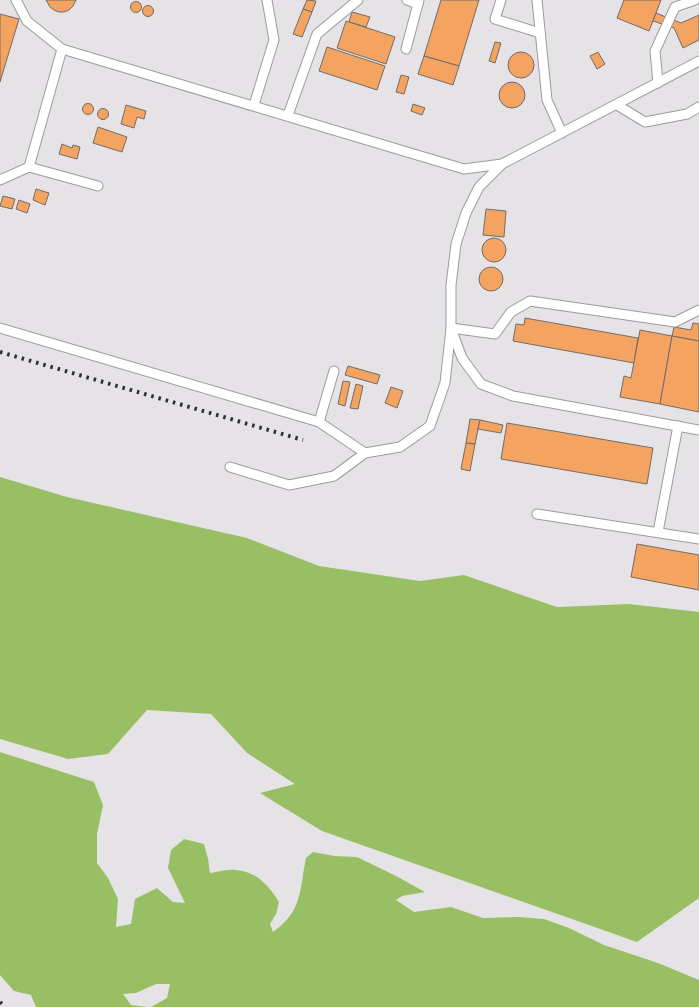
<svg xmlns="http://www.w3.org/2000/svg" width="699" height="1007" font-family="'PT Sans Narrow',sans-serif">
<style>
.forest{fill:#99bf64}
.building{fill:#f4a361;stroke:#716c69}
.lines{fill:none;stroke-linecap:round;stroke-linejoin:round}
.lane-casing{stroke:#9d9a9e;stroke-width:11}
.lane{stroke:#fff;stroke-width:9}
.rail{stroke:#2f2e30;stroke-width:4;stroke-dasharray:2.5 5;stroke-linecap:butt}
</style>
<rect width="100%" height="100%" fill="#e6e3e7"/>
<g class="forest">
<path d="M0,477L67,497L247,538L319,566L420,581L464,575L557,607L629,604L699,612V898L637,942L322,831L260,793L295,784L247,753L211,714L147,710L108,754L68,759L0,739Z"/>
<path d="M0,752L94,782L103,805L97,834V863L108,878L118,899L116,927L131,924L135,899L157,888L173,902L185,903L168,868L171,850L184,839L204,844L208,859L210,873C218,872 227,869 235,870C256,871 268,885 279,902L276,914L270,924L273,932C303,910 299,892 306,858L313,852L334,856L357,857L396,876L425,892L402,896L396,900L414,912L451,907L483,918L519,917L544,919L569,928L604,945L658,963L699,980V1007H151L167,998L170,984H156L136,993L123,994L131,1005L148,1007H36L31,995L14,991L0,975Z"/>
</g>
<g class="building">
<path d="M46,0H76L73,6L69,10L64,12H59L54,10L50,7Z"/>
<path d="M307,0L316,1L312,12L303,9Z"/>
<path d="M441,0H479L459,66L424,56Z"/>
<path d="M624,0H661L649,31L617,18Z"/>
<circle cx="136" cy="7" r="5.5"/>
<circle cx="148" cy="11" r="5.5"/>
<path d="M303,9L312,12L302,37L293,34Z"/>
<path d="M352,12L370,17L366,27L349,22Z"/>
<path d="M656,13L681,23L699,15V40L683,48L674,28L653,21Z"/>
<path d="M0,14L19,19L0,82Z"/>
<path d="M346,21L395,37L386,64L337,48Z"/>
<path d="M495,42L501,43L495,63L489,61Z"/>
<path d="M327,47L385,66L377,90L319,71Z"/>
<path d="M598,52L605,64L597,69L590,56Z"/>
<circle cx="521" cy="65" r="13"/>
<path d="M424,56L459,66L453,85L418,74Z"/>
<path d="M401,75L409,77L404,94L396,92Z"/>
<circle cx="512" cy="95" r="13"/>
<circle cx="88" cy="109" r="5.5"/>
<path d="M413,104L425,108L422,115L411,111Z"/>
<path d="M126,105L146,111L144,119L137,117L134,128L121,124Z"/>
<circle cx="103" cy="114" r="5.5"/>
<path d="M98,127L127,137L122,152L93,143Z"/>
<path d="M62,144L72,148L73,145L80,147L77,159L59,154Z"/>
<path d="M36,189L49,193L45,205L33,200Z"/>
<path d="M3,196L15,199L12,209L0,206Z"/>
<path d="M19,200L30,204L27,213L16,209Z"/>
<path d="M486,209L506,211L504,237L483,235Z"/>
<circle cx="494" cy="250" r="12"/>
<circle cx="491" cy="279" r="12"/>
<path d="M525,318L638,338L634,363L513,341L516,324L524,325Z"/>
<path d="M693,323L699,324V341L672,336L674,327L691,330Z"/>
<path d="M640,330L672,336L660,404L620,397L624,376L631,378Z"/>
<path d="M672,336L699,341V412L660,404Z"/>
<path d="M348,366L380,375L377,384L345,375Z"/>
<path d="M343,381L350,382L345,406L338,404Z"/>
<path d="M356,384L363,386L358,409L350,408Z"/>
<path d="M391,387L403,391L397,408L385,403Z"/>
<path d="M470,419L480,420L475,444L466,443Z"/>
<path d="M480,420L503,425L501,433L478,429Z"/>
<path d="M507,423L653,448L647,484L501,459Z"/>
<path d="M466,443L475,444L470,471L461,469Z"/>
<path d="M637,544L699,555V590L631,577Z"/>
</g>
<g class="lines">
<defs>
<g id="lane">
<path d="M16,0L27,21L62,49L464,169L502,164"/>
<path d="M407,0L418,4"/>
<path d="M501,0L495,19L540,33"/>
<path d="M537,0L547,100L562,133"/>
<path d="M406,49L419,0"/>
<path d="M658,83L655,51L675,7L695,0"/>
<path d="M254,105L274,40L267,0"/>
<path d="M617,105L645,122L687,114L699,107"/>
<path d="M288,115L317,34L358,0"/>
<path d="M29,167L62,49"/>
<path d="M0,180L29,167L98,186"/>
<path d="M0,328L319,422L365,453"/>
<path d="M451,328L495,334L511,312L530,301L675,322L699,310"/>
<path d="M452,331L462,358L481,384L513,396L699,430"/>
<path d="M319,422L334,371"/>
<path d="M230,467L289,485L334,476L365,453L400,447L430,426L445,383L451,328V285L456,244L466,213L479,187L502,164L699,61"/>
<path d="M537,514L699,539"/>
<path d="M658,532L678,426"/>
</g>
</defs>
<use href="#lane" class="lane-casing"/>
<use href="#lane" class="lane"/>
<g class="rail">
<path d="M0,352L303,440"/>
<path d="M0,1002L4,1007"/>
</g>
</g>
</svg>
